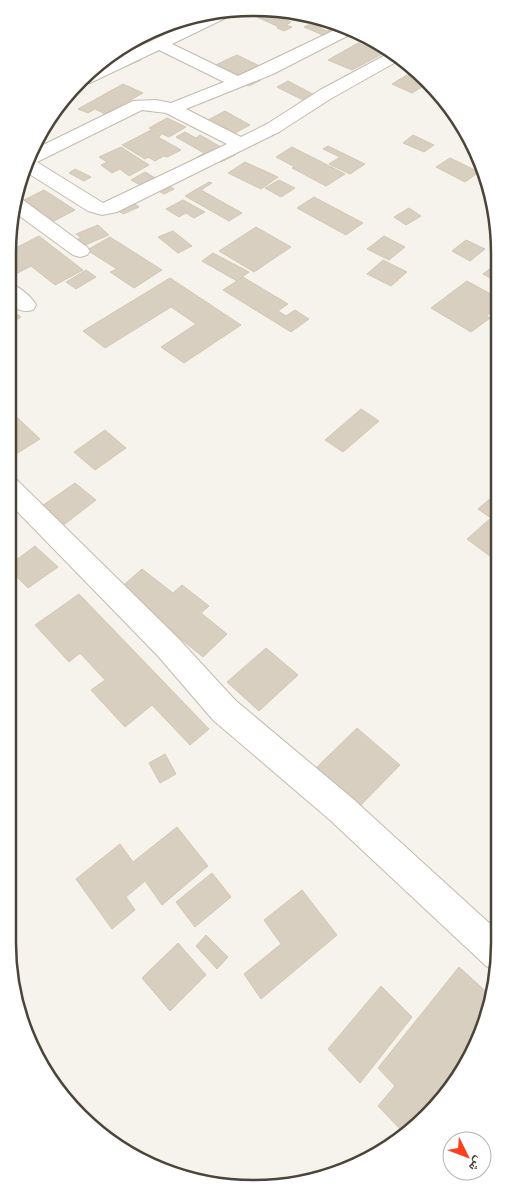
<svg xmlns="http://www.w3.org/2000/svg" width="507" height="1196" font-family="'PT Sans','Noto Naskh Arabic',sans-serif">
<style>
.building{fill:#d8cfc1;stroke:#d3c7b4}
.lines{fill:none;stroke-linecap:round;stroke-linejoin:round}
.minor-casing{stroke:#c2bbae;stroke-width:2}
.minor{fill:#fff;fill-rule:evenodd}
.rim{fill:none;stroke:#4b4439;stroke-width:2.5}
</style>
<rect width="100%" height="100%" fill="#f6f3ec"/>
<g class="building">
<path d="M268,12L291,22L286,25L292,27L284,31L277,28L279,27L257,17Z"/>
<path d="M314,22L323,26L320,28L327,31L339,24L354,32L337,41L304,27Z"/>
<path d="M143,34L168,47L154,53L141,46L127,52L141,60L119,69L110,64L118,57L108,61Z"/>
<path d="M358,43L382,54L352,70L328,60Z"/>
<path d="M237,55L268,70L255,77L261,80L249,86L211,67Z"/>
<path d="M407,75L427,84L412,93L392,84Z"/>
<path d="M288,81L326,101L315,106L277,87Z"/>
<path d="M123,84L143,93L105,114L95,109L88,113L78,109Z"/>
<path d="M225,111L250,125L233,134L208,120Z"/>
<path d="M167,118L186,127L169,137L149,128Z"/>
<path d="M151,130L161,135L158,137L181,150L167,157L164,156L155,161L148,157L145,159L122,145Z"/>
<path d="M185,132L196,138L200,135L235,155L221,162L213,158L204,163L196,158L204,153L176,137Z"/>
<path d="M413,135L434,145L424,152L403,143Z"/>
<path d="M328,146L365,164L350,174L329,164L340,157L323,149Z"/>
<path d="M121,147L149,165L129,176L120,169L112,173L101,165L107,162L99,157Z"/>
<path d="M292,147L345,174L326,186L292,168L295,167L276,157Z"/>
<path d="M450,158L479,172L465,182L436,167Z"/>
<path d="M245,162L278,177L261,189L228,173Z"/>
<path d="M75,169L91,177L84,181L69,173Z"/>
<path d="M145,172L174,189L164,194L147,184L142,186L131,180Z"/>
<path d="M279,180L295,188L281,197L265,188Z"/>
<path d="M209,182L212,183L201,190L242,213L229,221L185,196Z"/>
<path d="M44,190L75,210L52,222L20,202Z"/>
<path d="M122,194L139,207L123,214L106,202Z"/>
<path d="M314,197L363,223L346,235L297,208Z"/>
<path d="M183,200L205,212L194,218L186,213L179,217L166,209Z"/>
<path d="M409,208L421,216L406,225L394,217Z"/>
<path d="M98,225L109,235L78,248L72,241L81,238L76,234Z"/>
<path d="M256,227L291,247L254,272L219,251Z"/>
<path d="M173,231L192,246L178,253L158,237Z"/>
<path d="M39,236L83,270L55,285L31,266L8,278V252Z"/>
<path d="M384,236L405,247L389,260L367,249Z"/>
<path d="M110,237L162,270L134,288L110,272L117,269L87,250Z"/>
<path d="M466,240L485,249L470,261L452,251Z"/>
<path d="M213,253L249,272L237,281L202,261Z"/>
<path d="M383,260L407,272L391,286L367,274Z"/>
<path d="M497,263L498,282L483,274Z"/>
<path d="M86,270L96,277L76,289L66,282Z"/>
<path d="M243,277L288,304L278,311L286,316L295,310L309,319L291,332L223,290Z"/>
<path d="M170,278L241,325L184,363L161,347L196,324L171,307L105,348L83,331Z"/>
<path d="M467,281L498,298V307L486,316L490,318L471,332L431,308Z"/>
<path d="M8,307L21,317L8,325Z"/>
<path d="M8,409L40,439L8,459Z"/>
<path d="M361,409L379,421L343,452L325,440Z"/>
<path d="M105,430L126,448L95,470L74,452Z"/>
<path d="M75,483L96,500L61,527L39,508Z"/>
<path d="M498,492V562L467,539L491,518L478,509Z"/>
<path d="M35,546L58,567L28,588L8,568V566Z"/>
<path d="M142,569L173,593L182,585L209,606L201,613L227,634L203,657L119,589Z"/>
<path d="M79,594L209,729L190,745L152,705L125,727L91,690L105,680L80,653L69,662L35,625Z"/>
<path d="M266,648L298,675L259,711L227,682Z"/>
<path d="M357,728L400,765L360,806L317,767Z"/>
<path d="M165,754L176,774L160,783L149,763Z"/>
<path d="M177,827L208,866L162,905L145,881L126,897L135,910L112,929L76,879L120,844L133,862Z"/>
<path d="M212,873L231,897L195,927L176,902Z"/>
<path d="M302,890L337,935L261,999L244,974L281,944L264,920Z"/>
<path d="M206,935L228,957L217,969L196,946Z"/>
<path d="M178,943L206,975L170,1011L142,978Z"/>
<path d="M459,967L491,996L486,1022L439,1104L404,1133L378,1106L395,1086L378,1068Z"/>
<path d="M381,986L412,1017L360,1083L328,1049Z"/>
</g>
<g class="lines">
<defs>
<g id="minor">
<path d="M238,8L241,9L238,12L172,44L238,76L343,26L355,32L273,74L186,109L241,137L267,124L320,90L391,52L403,58L332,98L279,132L117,212L102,215L88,211L23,170L35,149L133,101L156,100L171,103L224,82L159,50L90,83H79L106,62L203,17ZM142,110L166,113L227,144L103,203L37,162Z"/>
<path d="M17,198L23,200L87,247L90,251L87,255L80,257L73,255L14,212Z"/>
<path d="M8,283C19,286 30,295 36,305L33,310C21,313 16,309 8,301Z"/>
<path d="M8,477L17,480L178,638L235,700L352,798L499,932L495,970L486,966L330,820L213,720L158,656L8,502Z"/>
</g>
</defs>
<use href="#minor" class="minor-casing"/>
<use href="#minor" class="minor"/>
</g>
<path d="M0 0H507V1196H0ZM253 16H254A237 237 0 0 1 491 253V943A237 237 0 0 1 254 1180H253A237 237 0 0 1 16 943V253A237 237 0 0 1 253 16Z" fill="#fff" fill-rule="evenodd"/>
<path class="rim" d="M253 16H254A237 237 0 0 1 491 253V943A237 237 0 0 1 254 1180H253A237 237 0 0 1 16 943V253A237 237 0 0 1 253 16Z"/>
<g transform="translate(467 1156) rotate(132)"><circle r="24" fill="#ffffff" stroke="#b7b4b0"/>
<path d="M0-4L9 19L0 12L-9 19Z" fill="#fc3f1d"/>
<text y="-8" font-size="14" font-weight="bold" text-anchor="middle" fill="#4b4439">ش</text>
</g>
</svg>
